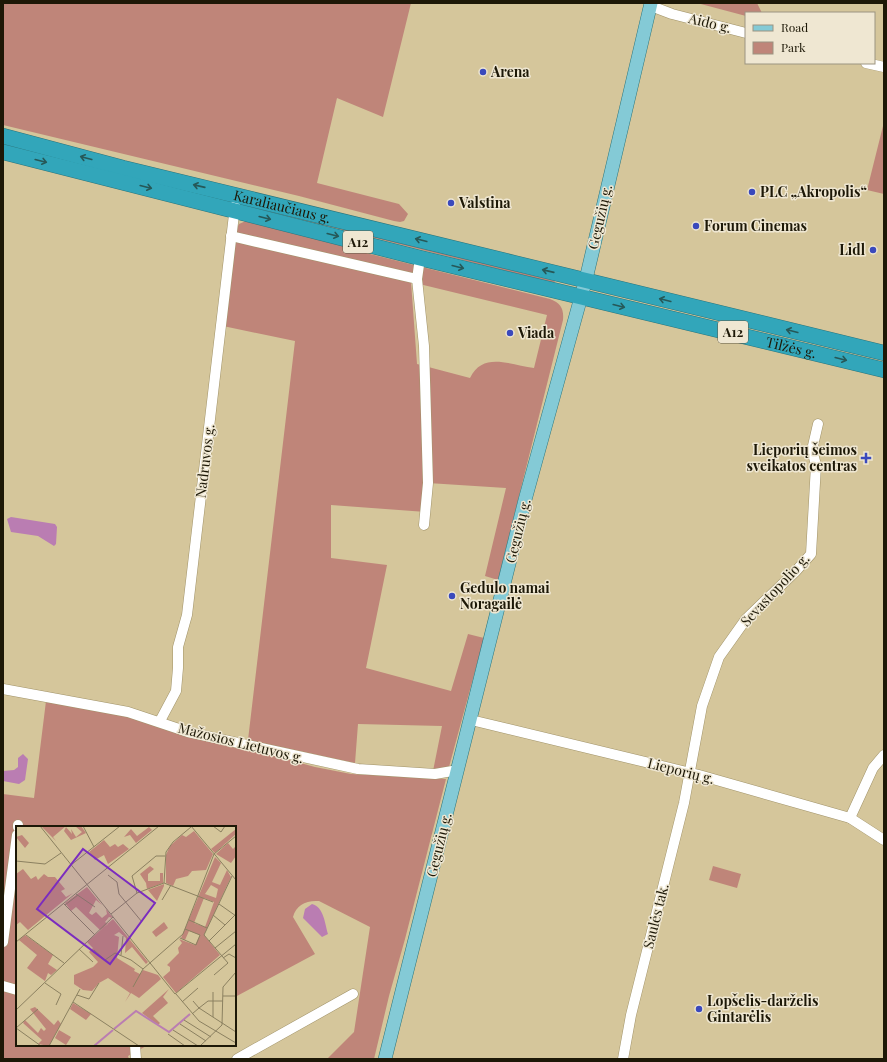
<svg xmlns="http://www.w3.org/2000/svg" width="887" height="1062" font-family="'Playfair Display',serif">
<style>
.green{fill:#bf8579;fill-rule:evenodd}
.water{fill:#ba7db2}
.lines{fill:none;stroke-linecap:round;stroke-linejoin:round}
.minor-casing{stroke:#a19369;stroke-width:11}
.major-casing{stroke:#2b747b;stroke-width:14}
.highway-casing{stroke:#2b747b;stroke-width:16}
.minor{stroke:#fff;stroke-width:10}
.major{stroke:#84cad6;stroke-width:13}
.highway{stroke:#32a6ba;stroke-width:15}
.oneway{stroke:#265858}
.poi-dot{fill:#3a49bc;stroke:#efe7d2;stroke-width:1.5}
.labels{text-anchor:middle;stroke-width:3;stroke-linejoin:round;paint-order:stroke}
.shield{fill:#efe7d2;stroke:#5c5644;stroke-width:1}
.shield-label{font-size:13px;font-weight:bold;fill:#1d1807}
.street-label{font-size:14px;fill:#1d1807;stroke:#efe7d2}
.poi-label{font-size:14px;font-weight:bold;fill:#1d1807;stroke:#efe7d2;text-anchor:start}
.inset-river{fill:none;stroke:#ba7db2;stroke-width:2}
.inset-road{fill:none;stroke:#8b8060;stroke-width:1}
.view{fill:#7b2cbf;fill-opacity:0.15;stroke:#7b2cbf;stroke-width:2}
.inset-edge{fill:none;stroke:#1d1807;stroke-width:2}
</style>
<rect width="100%" height="100%" fill="#d5c69b"/>
<g class="green">
<path d="M3,3H411L383,117L337,98L317,183L399,204L408,214L404,221L400,222L394,221L299,196L3,125Z"/>
<path d="M697,3H757L762,13H746V16Z"/>
<path d="M884,122V194L867,190Z"/>
<path d="M139,177L555,281L554,283L139,179Z"/>
<path d="M248,220L292,230L362,252L550,299C561,303 564,309 563,320L498,580L485,576L506,488L428,483L426,512L331,505V558L387,565L366,668L451,691L468,634L484,638L449,767L433,771L442,726L358,724L355,763L248,740L295,341L223,326L236,230L239,224ZM411,282L547,315L534,368C510,365 483,351 470,378L417,364Z"/>
<path d="M46,701L117,713L315,767L351,774L446,779L405,939L389,996L374,1059H327L354,1032L370,927L319,901C306,900 296,905 293,917L315,954L235,997V827H17V1045H148L128,1056L129,1059H3V794L34,798Z"/>
<path d="M713,866L741,874L737,888L709,880Z"/>
</g>
<g class="water">
<path d="M11,517L55,524L57,527L56,544L54,546L38,536L11,532L7,519Z"/>
<path d="M23,754L28,759L25,780L19,784L3,781V771L14,770L18,767V758Z"/>
<path d="M312,904C324,907 325,924 328,934L322,937L303,918L305,909Z"/>
</g>
<g class="lines">
<defs>
<g id="minor">
<path d="M651,6L672,14L746,33"/>
<path d="M866,63L884,67"/>
<path d="M231,236L417,279"/>
<path d="M420,258L417,279L424,346L428,483L424,525"/>
<path d="M3,689L128,712L188,732L358,769L435,774L458,770"/>
<path d="M471,720L699,775L850,818L884,840"/>
<path d="M160,721L176,691L178,668V647L187,615L235,206"/>
<path d="M850,818L873,768L884,755"/>
<path d="M18,827V825"/>
<path d="M3,942L17,835"/>
<path d="M3,986L17,990"/>
<path d="M135,1045L136,1059"/>
<path d="M237,1059L353,994"/>
<path d="M623,1059L631,1015L684,803L702,706L719,657L746,619L795,572L811,554L816,465L812,450L818,424"/>
</g>
<path id="major" d="M385,1059L525,500L586,279L651,3"/>
<g id="highway">
<path id="s1" d="M3,136L123,168L884,353"/>
<path id="s2" d="M3,152L420,258L884,370"/>
</g>
</defs>
<use href="#minor" class="minor-casing"/>
<use href="#major" class="major-casing"/>
<use href="#highway" class="highway-casing"/>
<use href="#minor" class="minor"/>
<use href="#major" class="major"/>
<use href="#highway" class="highway"/>
</g>
<defs><path id="oneway-shaft" d="M-6 0H5M1.5-3L5.5 0L1.5 3" fill="none" stroke-width="1.6" stroke-linecap="round" stroke-linejoin="round"/></defs>
<g class="oneway">
<use href="#oneway-shaft" transform="translate(86 158) rotate(-165)"/>
<use href="#oneway-shaft" transform="translate(41 161) rotate(14)"/>
<use href="#oneway-shaft" transform="translate(199 186) rotate(-167)"/>
<use href="#oneway-shaft" transform="translate(146 187) rotate(14)"/>
<use href="#oneway-shaft" transform="translate(265 218) rotate(14)"/>
<use href="#oneway-shaft" transform="translate(333 235) rotate(14)"/>
<use href="#oneway-shaft" transform="translate(421 240) rotate(-166)"/>
<use href="#oneway-shaft" transform="translate(458 267) rotate(14)"/>
<use href="#oneway-shaft" transform="translate(548 271) rotate(-167)"/>
<use href="#oneway-shaft" transform="translate(665 300) rotate(-166)"/>
<use href="#oneway-shaft" transform="translate(619 306) rotate(14)"/>
<use href="#oneway-shaft" transform="translate(792 331) rotate(-166)"/>
<use href="#oneway-shaft" transform="translate(841 359) rotate(14)"/>
</g>
<g class="poi-dot">
<circle cx="483" cy="72" r="4"/>
<circle cx="752" cy="192" r="4"/>
<circle cx="451" cy="203" r="4"/>
<circle cx="696" cy="226" r="4"/>
<circle cx="873" cy="250" r="4"/>
<circle cx="510" cy="333" r="4"/>
<path d="M864 452h4v4h4v4h-4v4h-4v-4h-4v-4h4z"/>
<circle cx="452" cy="596" r="4"/>
<circle cx="699" cy="1009" r="4"/>
</g>
<g class="labels">
<g class="shield">
<rect x="343" y="231" width="30" height="22" rx="3"/>
<rect x="718" y="321" width="30" height="22" rx="3"/>
</g>
<g class="shield-label">
<text x="358" y="247">A12</text>
<text x="733" y="337">A12</text>
</g>
<g class="street-label">
<text transform="translate(710 23) rotate(14)" y="5">Aido g.</text>
<text dy="5" stroke="none"><textPath href="#s1" startOffset="288">Karaliaučiaus g.</textPath></text>
<text transform="translate(600 217) rotate(-77)" y="5">Gegužių g.</text>
<text dy="5" stroke="none"><textPath href="#s2" startOffset="812">Tilžės g.</textPath></text>
<text transform="translate(205 461) rotate(-83)" y="5">Nadruvos g.</text>
<text transform="translate(518 531) rotate(-76)" y="5">Gegužių g.</text>
<text transform="translate(775 590) rotate(-47)" y="5">Sevastopolio g.</text>
<text transform="translate(241 743) rotate(14)" y="5">Mažosios Lietuvos g.</text>
<text transform="translate(681 771) rotate(14)" y="5">Lieporių g.</text>
<text transform="translate(439 845) rotate(-76)" y="5">Gegužių g.</text>
<text transform="translate(656 916) rotate(-76)" y="5">Saulės tak.</text>
</g>
<g class="poi-label">
<text x="491" y="77">Arena</text>
<text x="760" y="197">PLC „Akropolis“</text>
<text x="459" y="208">Valstina</text>
<text x="704" y="231">Forum Cinemas</text>
<text x="865" y="255" text-anchor="end">Lidl</text>
<text x="518" y="338">Viada</text>
<text x="857" y="455" text-anchor="end">Lieporių šeimos<tspan x="857" dy="16">sveikatos centras</tspan></text>
<text x="460" y="593">Gedulo namai<tspan x="460" dy="16">Noragailė</tspan></text>
<text x="707" y="1006">Lopšelis-darželis<tspan x="707" dy="16">Gintarėlis</tspan></text>
</g>
</g>
<g transform="translate(16 826)">
<rect width="220" height="220" fill="#d5c69b"/>
<path d="M25,0H50L37,11L40,15ZM59,0H65L70,7L55,14L48,5L50,1L56,8L55,3L60,11L66,6ZM133,1L136,4L120,17L114,9L108,11L115,3L121,10ZM220,3V8L199,27L195,23ZM178,5L197,28L190,44L176,45L172,50L160,53L157,60L150,57V29L154,20L166,9L170,11ZM6,9L13,17L9,22L0,11ZM88,14L94,21L99,18L102,21L107,18L113,23L92,38L88,29L79,34L73,26ZM212,17L217,23L220,20V30L215,37L200,28ZM199,31L205,37L196,56L204,59L211,44L215,51L188,109L204,129L160,167L147,151L154,145V141L151,139L163,127L162,122L166,117L163,113L179,119L184,109L173,105L169,114L165,112ZM195,59L202,63L200,72L189,68ZM188,72L198,76L189,101L178,97ZM134,40L138,43L132,48V55H144V47H147V57L131,63L130,57L124,48ZM7,43L15,53L20,50L22,54L28,48L32,51H39L49,63L45,65L50,71L57,67L12,104L4,96L0,99V48ZM148,58V60L141,75L132,64ZM71,61L86,79L80,74L73,87L76,89L80,86L86,92L91,88L90,83L97,92L93,91L89,96L92,98L84,104L60,81L55,85L49,77ZM97,93L132,136L130,138L116,121L109,127L110,112L103,106L98,109L103,111L101,132L119,143L118,145L124,148L127,144L142,149L145,153L123,172L115,167L109,176L114,167L92,152L83,157L76,165L67,164L58,158V149L77,141L82,136L73,126L77,122L71,116ZM148,96L152,102L140,111L136,106ZM9,109L37,129L32,138L41,144L35,149L32,147L29,155L11,142L21,129L3,114ZM153,163L147,171L152,177L137,190L144,197L142,199L126,187ZM57,177L75,188L70,194L54,183ZM19,181L38,199L42,194L45,198L33,220L22,218L26,214L7,197L9,194L22,207L25,202L28,205L30,203L14,183ZM43,204L55,211L50,219L39,212Z" fill="#bf8579" fill-rule="evenodd"/>
<path class="inset-river" d="M98,203L120,185L153,206L174,188M78,220L97,204"/>
<path class="inset-road" d="M24,0L159,168L220,118M67,0L78,21M175,0L220,54M197,0L205,6L209,0M0,35L29,38L45,27M55,39L104,0M92,49L101,56L103,68L126,96M148,57L150,26L157,16L175,1M121,67L116,50L140,30H149M60,68L79,81M146,74L155,59M47,77L79,109M203,78L220,90M49,79L62,69M95,88L121,67L148,57L197,76M197,89L209,99M173,94L191,102M10,109L48,137M164,112L180,119L184,109L169,103M193,115L219,89M0,116L143,0M199,122L220,105M63,123L77,136M78,124L89,134L99,127L115,134L127,143M105,129L107,110M207,132L213,128L220,132M198,149L212,137L188,109L216,50M29,157L45,168L40,179M117,161L127,143L167,108L198,28L220,10M160,168L183,195L220,217M61,169L73,173L83,157M207,170H220M177,175L183,182L192,175H207M57,176L123,220M166,176L182,162M0,184L97,91M176,188L183,182L220,206M197,191V166M168,194L195,211M164,198L190,215M0,202L25,220M0,202L22,183M157,204L182,220M152,208L169,220M33,220L64,163M184,220L206,199L207,161L220,146"/>
<path class="view" d="M67,23L139,77L94,138L21,83Z"/>
<rect width="220" height="220" class="inset-edge"/>
</g>
<rect width="887" height="1062" fill="none" stroke="#1d1807" stroke-width="8"/>
<rect x="745" y="12" width="130" height="52" fill="#efe7d2" stroke="#9b9481"/>
<rect x="753" y="25" width="20" height="6" fill="#84cad6" stroke="#9b9481"/>
<text x="781" y="32" font-size="12" fill="#1d1807">Road</text>
<rect x="753" y="42" width="20" height="12" fill="#bf8579" stroke="#9b9481"/>
<text x="781" y="52" font-size="12" fill="#1d1807">Park</text>
</svg>
